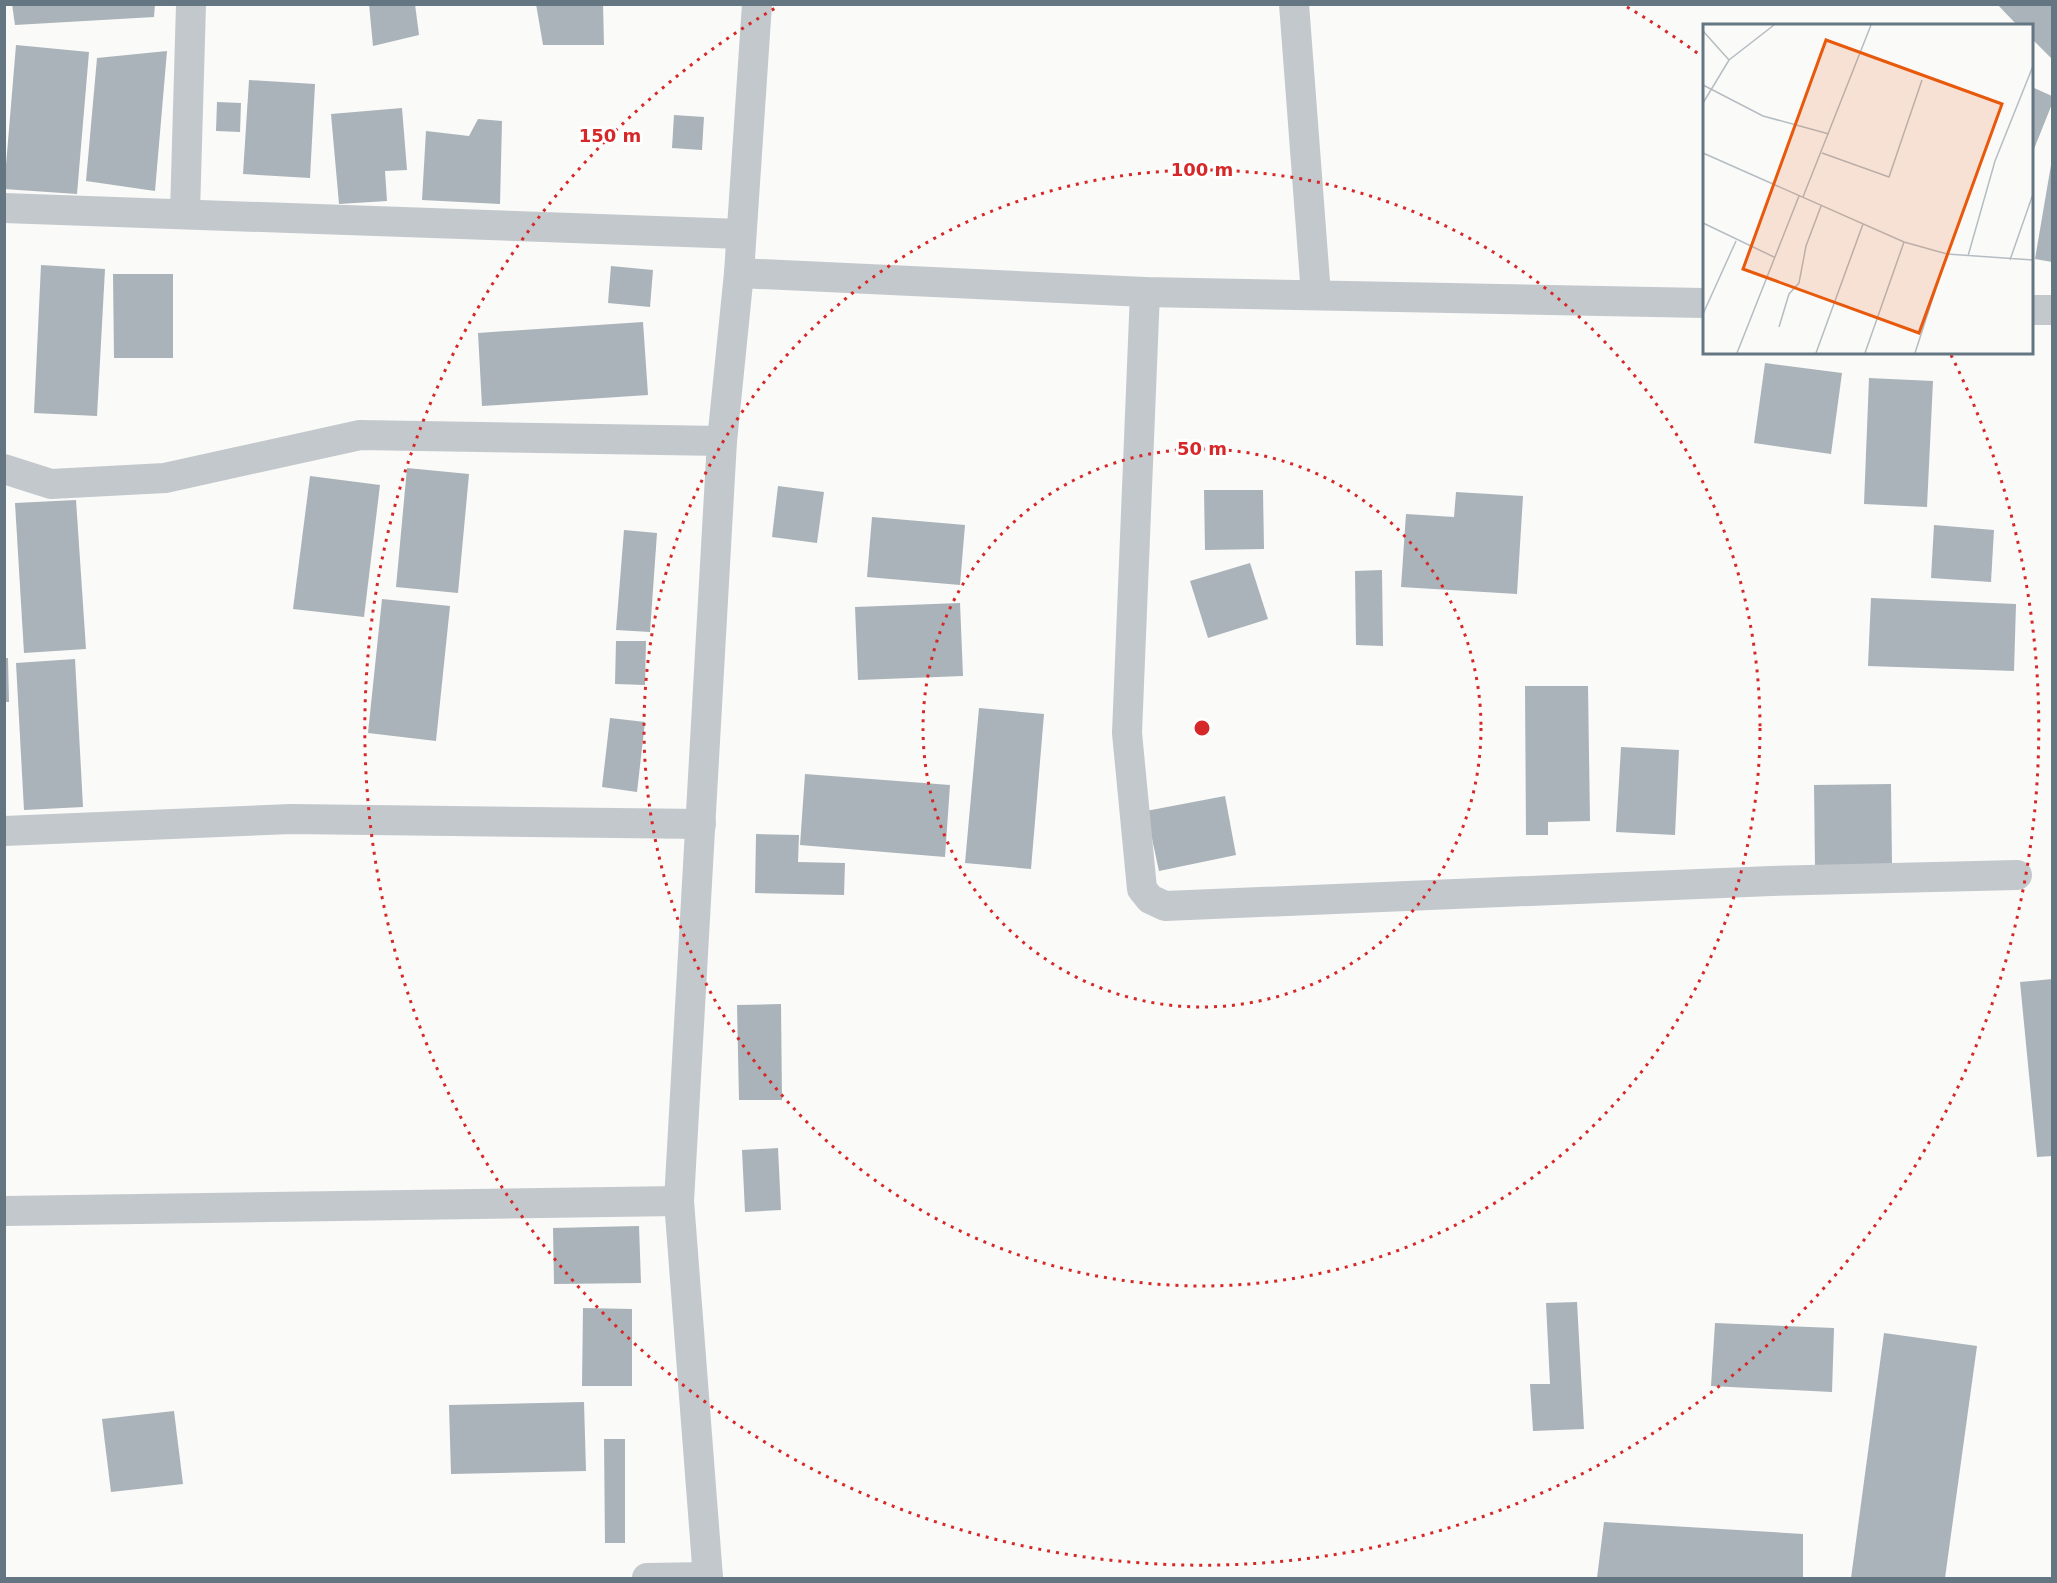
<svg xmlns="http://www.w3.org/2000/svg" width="2057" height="1583" font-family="'DejaVu Sans',sans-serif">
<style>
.building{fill:#aab3b9}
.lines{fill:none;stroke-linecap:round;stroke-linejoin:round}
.minor{stroke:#c3c8cc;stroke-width:30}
.ring{fill:none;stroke:#d62828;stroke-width:3;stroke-dasharray:3 6}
.inset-road{fill:none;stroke:#b5bdc2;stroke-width:1.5}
.view{fill:#e8590c;fill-opacity:0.15;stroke:#e8590c;stroke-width:3}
.inset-edge{fill:none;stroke:#657683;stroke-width:3}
.centre{fill:#d62828;stroke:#fff;stroke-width:3}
.ring-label{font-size:18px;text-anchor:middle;font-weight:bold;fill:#d62828;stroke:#fff;stroke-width:6;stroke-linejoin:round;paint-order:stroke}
</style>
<rect width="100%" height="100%" fill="#fafaf8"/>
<g class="building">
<path d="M12,4H155L154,17L15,25Z"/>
<path d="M369,4H415L419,35L373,46Z"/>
<path d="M536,4H603L604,45H543Z"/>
<path d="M1997,4H2052V59L2032,39V26H2018Z"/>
<path d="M16,45L89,52L77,194L4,189Z"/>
<path d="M167,51L155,191L86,181L97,58Z"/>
<path d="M249,80L315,84L310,178L243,174Z"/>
<path d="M2032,87L2052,96V104L2032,154Z"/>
<path d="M217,102L241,103L240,132L216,131Z"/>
<path d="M402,108L407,170L385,171L387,201L339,204L331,114Z"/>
<path d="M674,115L704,117L702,150L672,148Z"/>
<path d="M478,119L502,121L500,204L422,200L426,131L469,136Z"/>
<path d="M2051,165H2052V262L2035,259Z"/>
<path d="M41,265L105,269L97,416L34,413Z"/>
<path d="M611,266L653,270L650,307L608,303Z"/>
<path d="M113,274H173V358H114Z"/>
<path d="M643,322L648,395L482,406L478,333Z"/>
<path d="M1765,363L1842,373L1831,454L1754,443Z"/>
<path d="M1869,378L1933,381L1927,507L1864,504Z"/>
<path d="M407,468L469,474L458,593L396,587Z"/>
<path d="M310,476L380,485L364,617L293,609Z"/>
<path d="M778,486L824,492L817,543L772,537Z"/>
<path d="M1204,490H1263L1264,549L1205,550Z"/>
<path d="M1456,492L1523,496L1517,594L1401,587L1406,514L1454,517Z"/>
<path d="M76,500L86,649L24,653L15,503Z"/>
<path d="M872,517L965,525L960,585L867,577Z"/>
<path d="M1934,525L1994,530L1991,582L1931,578Z"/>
<path d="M624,530L657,533L650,632L616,630Z"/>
<path d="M1250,563L1268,619L1208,638L1190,581Z"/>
<path d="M1382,570L1383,646L1356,645L1355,571Z"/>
<path d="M1871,598L2016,604L2014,671L1868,666Z"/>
<path d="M382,599L450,606L436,741L368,733Z"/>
<path d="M960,603L963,676L858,680L855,607Z"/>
<path d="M616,641H646L645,685L615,684Z"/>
<path d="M4,658H8L9,702H4Z"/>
<path d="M75,659L83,807L24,810L16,663Z"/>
<path d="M1525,686H1588L1590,821L1548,822V835H1526Z"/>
<path d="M979,708L1044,714L1031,869L965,863Z"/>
<path d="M610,718L645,722L637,792L602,787Z"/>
<path d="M1621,747L1679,750L1675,835L1616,832Z"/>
<path d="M805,774L950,785L945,857L800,845Z"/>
<path d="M1891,784L1892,865L1815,866L1814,785Z"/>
<path d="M1225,796L1236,855L1159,871L1146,811Z"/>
<path d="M756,834L799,835L798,862L845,863L844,895L755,893Z"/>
<path d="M2052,979V1156L2037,1157L2020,982Z"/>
<path d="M781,1004L782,1100H739L737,1005Z"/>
<path d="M778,1148L781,1210L745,1212L742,1150Z"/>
<path d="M639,1226L641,1283L554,1284L553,1228Z"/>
<path d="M1577,1302L1584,1429L1533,1431L1530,1384H1550L1546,1303Z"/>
<path d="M583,1308L632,1309V1386H582Z"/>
<path d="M1715,1323L1834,1328L1832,1392L1711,1386Z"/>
<path d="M1884,1333L1977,1346L1945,1578H1851Z"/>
<path d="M584,1402L586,1471L451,1474L449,1405Z"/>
<path d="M174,1411L183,1484L111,1492L102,1419Z"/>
<path d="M604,1439H625V1543H605Z"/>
<path d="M1604,1522L1803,1534V1578H1597Z"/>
</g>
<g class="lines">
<g class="minor">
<path d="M1294,4L1316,295"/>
<path d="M4,208L741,234"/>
<path d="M185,213L191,4"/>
<path d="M739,273L1145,292L1704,303"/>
<path d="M1145,292L1127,733L1142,889L1150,899L1165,906L1771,881L2017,875"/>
<path d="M2032,310H2052"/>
<path d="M4,469L51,484L165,478L360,435L722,441"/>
<path d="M4,831L291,819L701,824"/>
<path d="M4,1211L679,1201"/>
<path d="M647,1578L708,1577"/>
<path d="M708,1578L679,1201L722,441L739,273L757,4"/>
</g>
</g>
<g class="ring">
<circle cx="1202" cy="728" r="279"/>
<circle cx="1202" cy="728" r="558"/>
<path d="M1627 7A837 837 0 0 1 1700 55M1951 355A837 837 0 1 1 777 7"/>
</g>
<g transform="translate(1703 24)">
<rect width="330" height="330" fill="#fafaf8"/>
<path class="inset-road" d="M0,7L26,36M0,61L60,92L126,110M0,79L26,36L71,1M0,129L201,218L244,230L330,236M119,129L186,153L219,56M100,173L168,1M0,199L71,233M265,232L292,137L330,42M307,236L330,170M0,290L33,217M76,303L86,270L96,259L103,222L118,182M34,329L96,172M113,329L160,200M162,329L201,218M212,329L244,230"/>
<path class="view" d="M123,16L299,80L216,309L40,245Z"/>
<rect width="330" height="330" class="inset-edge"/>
</g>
<circle cx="1202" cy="728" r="9" class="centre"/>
<g class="ring-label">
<text x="610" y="142">150 m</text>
<text x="1202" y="176">100 m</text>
<text x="1202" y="455">50 m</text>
</g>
<rect width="2057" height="1583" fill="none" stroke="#657683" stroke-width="12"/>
</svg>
